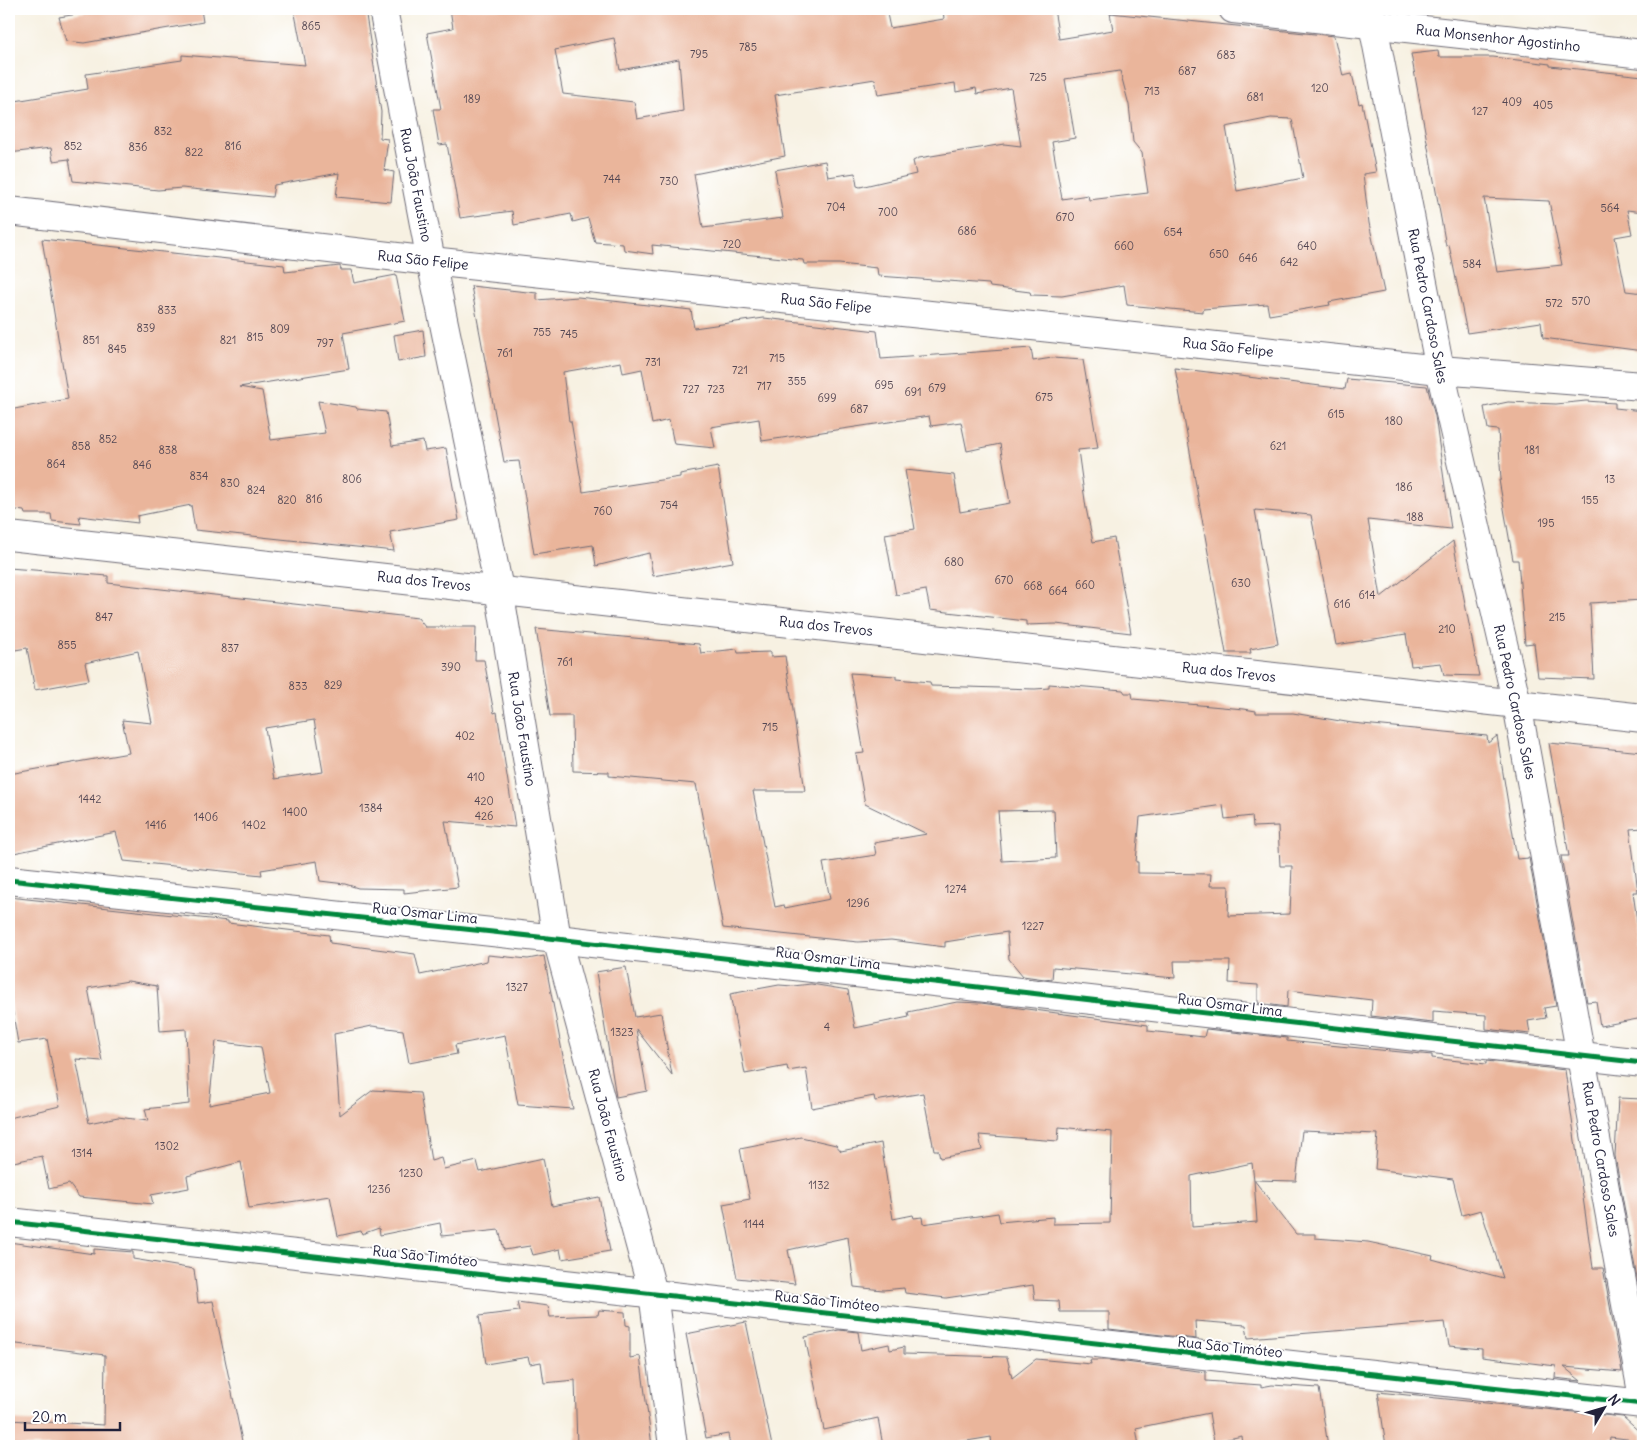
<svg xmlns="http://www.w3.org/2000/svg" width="1652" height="1455" font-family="Delius,sans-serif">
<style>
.building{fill:#eab59b;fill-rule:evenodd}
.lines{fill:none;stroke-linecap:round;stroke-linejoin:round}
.minor-casing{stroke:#6d6a75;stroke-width:30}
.minor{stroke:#fff;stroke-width:28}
.cycleway-casing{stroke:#fff;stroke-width:8}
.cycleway{stroke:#00873e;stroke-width:5}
.labels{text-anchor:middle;stroke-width:4;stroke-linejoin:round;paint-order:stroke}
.number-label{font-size:11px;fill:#544753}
.street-label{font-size:14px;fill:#22223b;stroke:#fff}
</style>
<rect width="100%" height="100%" fill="#fff"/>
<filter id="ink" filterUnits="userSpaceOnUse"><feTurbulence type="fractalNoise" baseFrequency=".02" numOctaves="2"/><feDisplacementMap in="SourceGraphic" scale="10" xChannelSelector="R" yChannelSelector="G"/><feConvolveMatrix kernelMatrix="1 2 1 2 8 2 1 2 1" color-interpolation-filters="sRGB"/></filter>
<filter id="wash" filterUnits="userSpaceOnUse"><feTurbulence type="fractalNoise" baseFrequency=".0096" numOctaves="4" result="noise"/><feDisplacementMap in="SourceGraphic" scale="20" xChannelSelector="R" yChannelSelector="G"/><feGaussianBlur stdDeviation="1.12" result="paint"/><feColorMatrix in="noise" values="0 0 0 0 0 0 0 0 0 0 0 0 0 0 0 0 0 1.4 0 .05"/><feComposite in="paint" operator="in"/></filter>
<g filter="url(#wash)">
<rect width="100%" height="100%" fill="#f7f1e2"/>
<g id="blocks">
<g class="building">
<path d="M110,9H201L203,22L84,43L66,41L59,17Z"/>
<path d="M294,9H365L381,112L380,138L388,139L384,170L394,172L391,202L336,197L339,173L274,185L272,197L182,188L158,190L73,181L69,159L53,161L51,148L9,153V102L88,89L86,74L182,60V55L305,65Z"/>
<path d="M450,9H886L890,28L944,19L943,9H1054L1059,39L1113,30L1110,13L1334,36L1343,76L1352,74L1359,104L1362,103L1376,172L1363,174L1369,223L1384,292L1329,302L1330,305L1269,315L1267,304L1203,309V312L1127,305L1124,285L1062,296L1031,295L1030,292L990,287L989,284L878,276L877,268L839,264H804L803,260L652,245L653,254L624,250L623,244L595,242L588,218L573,222L571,214L514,225L512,211L460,218L447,144L439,145L433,109H441L427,33L453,28ZM614,38L620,70L679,59L683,111L637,119L634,102L563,94L555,50ZM1120,71L1129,105L1133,142L1142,153L1148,193L1089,200L1088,195L1062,199L1052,142L1075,138L1065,79ZM875,79L878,95L955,83L956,92L976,88L977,94L1011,88L1021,146L1004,144L919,158L913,161L916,174L860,187L857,186L855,173L828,177L825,161L775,170L783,218L703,228L694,174L785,156L775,95ZM1271,118L1292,119L1303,178L1237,191L1226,127Z"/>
<path d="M1438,51L1439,57H1493L1550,64V66L1643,76V212L1627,210L1632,234L1615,237L1626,291L1643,293V351L1543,338L1541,322L1467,333L1449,245L1446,246L1411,54ZM1484,198L1549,201L1562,265L1497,272Z"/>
<path d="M42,239L284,265L285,272L340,266L341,270H351L354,283L396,275L405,321L343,333L349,369L239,387L262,391L271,440L325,433L318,401L356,407L357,409L386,412L392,446L423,441L425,451L446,448L459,520L390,532L394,551L195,530L191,505L137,516L138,523L79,516L81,524L52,521L51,514H25L24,511L9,509V410L68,399Z"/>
<path d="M471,286L537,293V300L578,297L691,310L694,328L764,318L877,331L881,359L1031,348L1033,361L1052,358L1083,360L1098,448L1078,450L1086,508L1093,542L1114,538L1131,633L1056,624L1026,625V621L930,610L926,590L896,595L885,534L915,529L905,470L954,475L960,512L1010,503L1000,444L967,451L961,422L931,426L929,416L762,441L759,419L711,427L715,448L674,444L669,420L652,424L642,369L623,373L621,362L563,372L569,421H571L583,492L680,477V474L718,467L733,562L653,576L649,553L596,566L593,545L534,554L519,461L504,462Z"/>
<path d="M423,330L426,357L398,362L394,335Z"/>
<path d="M1175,368L1345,389L1347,379L1427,386L1435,416L1451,529L1368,520L1381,597L1453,541L1479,676L1444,675L1441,663L1411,666L1406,634L1336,645L1311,515L1255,510L1278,644L1250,649L1251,653H1226Z"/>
<path d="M1586,401L1615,403V408L1643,411V505H1639L1643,558V600L1590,603L1594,679L1538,677L1534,643L1525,644L1518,560H1513L1499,480H1501L1498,430L1488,429L1484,407L1508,402L1556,404Z"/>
<path d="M9,568L108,576V583L418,618L425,627H476L475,660H484L494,713L497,712L515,827L445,821L458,887L404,893V889L358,888L345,884L320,881L317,861L261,870L262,875L124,861L116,832L9,854V774L129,753L122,720L152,723L138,651L85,663L89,680L35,690L27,648L9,651ZM314,720L323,772L274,779L265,728Z"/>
<path d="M536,629L699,644L701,653L737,649L738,653L771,652V657L785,656L805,791H753L775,907L784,905L785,908L830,899L823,863L876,855L874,843L927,834L865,804L856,754L864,753L850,673L896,676V679L930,682L931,686L1035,689L1049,688V684L1123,690L1125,693H1132L1133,699L1244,709L1256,711V713H1293L1352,723L1487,736L1488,743L1497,736L1517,859L1529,858L1556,1006L1544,1008L1546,1018L1528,1021L1530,1034L1486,1029V1015L1433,1011V1023L1371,1016L1372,1000L1288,990L1287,1007L1258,1003V985L1229,983L1230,961H1174L1175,978L1053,967L1052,980L1023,976L1009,959L1007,932L945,942V947L891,940L858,942L723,928L696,784L609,776V772L573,771L572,716H550ZM1223,805L1225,819L1252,816L1253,827L1278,826L1280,866H1292L1290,914L1228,916L1229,886H1210L1211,874L1138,873V862H1136L1140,817ZM1054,810L1056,858L1002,861L998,811Z"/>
<path d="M1549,743L1643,752V828L1630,829L1638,892H1633L1641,950H1643V1018L1600,1026L1596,1001L1587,1002L1561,856H1569Z"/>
<path d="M9,897L228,921V923L329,935L330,943L415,954L420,975L487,961L488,955L528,959L544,956L573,1109L518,1105L505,1035L455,1045L457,1054L409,1063L403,1030L372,1026L334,1034L340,1115L373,1090L420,1093L431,1161L441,1158L444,1169L477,1161L480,1172L543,1158L552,1206L599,1197L610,1251L562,1259L560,1249L533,1255L530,1246L504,1250L499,1230L442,1236L440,1223L380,1235L379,1228L362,1234L361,1231L338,1236L330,1196L249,1208L241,1162L187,1176L189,1188L151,1195L153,1204L79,1197L69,1184L49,1189L42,1156L9,1163V1118L60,1106L47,1039L18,1043L9,991ZM128,981L157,986L160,1031L186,1029L189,1104L145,1109L148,1121L118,1117L89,1123L76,1059L102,1061L88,988ZM216,1041L261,1047L270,1093L209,1105Z"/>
<path d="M626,967L635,1017L661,1013L672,1075L636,1029L647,1091L616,1097L596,972Z"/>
<path d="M811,984L848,990L855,1028L909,1017L908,1012L957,1002L981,1003L1148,1025V1031L1204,1037L1206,1029L1287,1038V1041L1432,1055V1058L1486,1064V1061L1565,1070L1593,1268H1603L1622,1372L1564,1367L1581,1381L1555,1378L1556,1366L1482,1357V1349L1449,1346L1445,1322L1248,1338L1246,1325L1195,1321L1196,1339L1109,1329V1312H1060L1059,1301L1035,1300L1033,1285L946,1298L905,1293L904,1288L883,1290L854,1287L848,1237L788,1250L795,1284L737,1278L723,1204L750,1199L740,1149L801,1137L836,1145L841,1151L881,1143L893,1219L913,1215L914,1218L922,1217L923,1224L998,1213L1000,1222L1053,1217V1224L1110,1223L1112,1132L1059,1127L1058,1141L979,1135L982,1150L940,1158L938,1150H934L923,1093L875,1101L874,1096L812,1108L806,1068L788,1071L787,1066L745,1074L730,994L779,985L793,986ZM1302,1131L1378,1134L1375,1169L1453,1179L1462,1215L1481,1210L1503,1278L1432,1259L1433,1256L1368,1242L1315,1238V1234H1296L1254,1180L1257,1222L1192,1227L1191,1176L1252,1163L1254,1180L1296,1181Z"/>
<path d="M1618,1098L1643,1099V1312L1615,1156Z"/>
<path d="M9,1242L94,1254V1249L133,1252V1259L194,1269L198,1303L213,1301L243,1446H9V1420L104,1425L105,1355L9,1343Z"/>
<path d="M517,1302L548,1306L550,1317L598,1315L599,1310L625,1312L626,1325L630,1326V1358L640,1356L652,1446H577L575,1380L544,1383L541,1362L530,1364L528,1357L486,1364L479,1316L519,1311Z"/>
<path d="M746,1322L757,1374L772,1446H730L728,1434L706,1438L686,1334Z"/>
<path d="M839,1330L858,1332L861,1350L889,1344L890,1350L904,1347V1354L1007,1357L1012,1378L1036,1359L1091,1364L1090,1360H1109L1206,1372V1381L1261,1385V1387L1272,1385L1319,1388L1328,1446H1243L1242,1436L1214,1442L1209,1413L1136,1428L1139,1446H992L991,1437L937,1446H883L878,1418L824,1430L805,1337Z"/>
<path d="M1378,1392L1623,1417L1643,1435V1441L1610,1437L1609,1446H1386Z"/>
</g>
</g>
</g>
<g filter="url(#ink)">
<use href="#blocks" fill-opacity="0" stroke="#6d6a75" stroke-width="1"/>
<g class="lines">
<defs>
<g id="minor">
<path d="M383,9L431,261L499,589L557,939L653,1293L673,1446"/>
<path d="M1233,9L1643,54"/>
<path d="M1370,9L1440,370L1517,704L1643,1398"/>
<path d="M9,211L431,261L1440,370L1643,386"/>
<path d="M9,536L1643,718"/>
<path d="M9,880L557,939L1643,1063"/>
<path d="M9,1222L1643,1404"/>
</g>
</defs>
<use href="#minor" class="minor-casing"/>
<use href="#minor" class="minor"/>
<defs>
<g id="cycleway">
<path d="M9,880L557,939L1643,1063"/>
<path d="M9,1222L1643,1404"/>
</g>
</defs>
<use href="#cycleway" class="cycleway-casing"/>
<use href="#cycleway" class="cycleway"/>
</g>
</g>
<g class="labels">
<g class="number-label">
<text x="311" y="30">865</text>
<text x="748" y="51">785</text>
<text x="699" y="58">795</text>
<text x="1226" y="59">683</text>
<text x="1187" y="75">687</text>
<text x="1038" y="81">725</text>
<text x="1320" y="92">120</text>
<text x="1152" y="95">713</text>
<text x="1255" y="101">681</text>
<text x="472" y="103">189</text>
<text x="1512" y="106">409</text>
<text x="1543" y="109">405</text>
<text x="1480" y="115">127</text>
<text x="163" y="135">832</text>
<text x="73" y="150">852</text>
<text x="233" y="150">816</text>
<text x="138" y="151">836</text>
<text x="194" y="156">822</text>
<text x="612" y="183">744</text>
<text x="669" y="185">730</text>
<text x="836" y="211">704</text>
<text x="1610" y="212">564</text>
<text x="888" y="216">700</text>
<text x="1065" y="221">670</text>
<text x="967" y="235">686</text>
<text x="1173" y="236">654</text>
<text x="732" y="248">720</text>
<text x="1124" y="250">660</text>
<text x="1307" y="250">640</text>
<text x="1219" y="258">650</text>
<text x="1248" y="262">646</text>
<text x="1289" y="266">642</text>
<text x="1472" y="268">584</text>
<text x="1581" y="305">570</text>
<text x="1554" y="307">572</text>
<text x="167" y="314">833</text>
<text x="146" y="332">839</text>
<text x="280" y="333">809</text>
<text x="542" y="336">755</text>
<text x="569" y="338">745</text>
<text x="255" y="341">815</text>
<text x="91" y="344">851</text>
<text x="228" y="344">821</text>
<text x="325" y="347">797</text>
<text x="117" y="353">845</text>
<text x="505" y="357">761</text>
<text x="777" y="362">715</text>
<text x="653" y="366">731</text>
<text x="740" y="374">721</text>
<text x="797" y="385">355</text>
<text x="884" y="389">695</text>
<text x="764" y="390">717</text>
<text x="937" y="392">679</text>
<text x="691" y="393">727</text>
<text x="716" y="393">723</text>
<text x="913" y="396">691</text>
<text x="1044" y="401">675</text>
<text x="827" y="402">699</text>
<text x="859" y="413">687</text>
<text x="1336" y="418">615</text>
<text x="1394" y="425">180</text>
<text x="108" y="443">852</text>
<text x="81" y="450">858</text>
<text x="1278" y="450">621</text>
<text x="168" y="454">838</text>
<text x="1532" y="454">181</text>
<text x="56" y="468">864</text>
<text x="142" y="469">846</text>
<text x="199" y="480">834</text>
<text x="352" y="483">806</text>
<text x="1610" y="483">13</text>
<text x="230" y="487">830</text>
<text x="1404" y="491">186</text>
<text x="256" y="494">824</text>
<text x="314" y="503">816</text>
<text x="287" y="504">820</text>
<text x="1590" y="504">155</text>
<text x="669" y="509">754</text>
<text x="603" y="515">760</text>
<text x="1415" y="521">188</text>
<text x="1546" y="527">195</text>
<text x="954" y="566">680</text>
<text x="1004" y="584">670</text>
<text x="1241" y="587">630</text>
<text x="1085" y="589">660</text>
<text x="1033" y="590">668</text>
<text x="1058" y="595">664</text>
<text x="1367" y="599">614</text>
<text x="1342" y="608">616</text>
<text x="104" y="621">847</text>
<text x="1557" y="621">215</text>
<text x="1447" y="633">210</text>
<text x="67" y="649">855</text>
<text x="230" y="652">837</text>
<text x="565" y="666">761</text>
<text x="451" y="671">390</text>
<text x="333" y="689">829</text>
<text x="298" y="690">833</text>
<text x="770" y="731">715</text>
<text x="465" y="740">402</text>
<text x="476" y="781">410</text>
<text x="90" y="803">1442</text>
<text x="484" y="805">420</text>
<text x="371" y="812">1384</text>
<text x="295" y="816">1400</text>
<text x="484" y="820">426</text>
<text x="206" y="821">1406</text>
<text x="156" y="829">1416</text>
<text x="254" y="829">1402</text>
<text x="956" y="893">1274</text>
<text x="858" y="907">1296</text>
<text x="1033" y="930">1227</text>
<text x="517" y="991">1327</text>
<text x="827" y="1031">4</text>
<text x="622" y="1036">1323</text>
<text x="167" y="1150">1302</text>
<text x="82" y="1157">1314</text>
<text x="411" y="1177">1230</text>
<text x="819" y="1189">1132</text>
<text x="379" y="1193">1236</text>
<text x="754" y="1228">1144</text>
</g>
<g class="street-label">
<text transform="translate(1498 38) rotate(6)" y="5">Rua Monsenhor Agostinho</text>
<text transform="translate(416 185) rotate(79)" y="5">Rua João Faustino</text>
<text transform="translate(423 260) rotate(6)" y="5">Rua São Felipe</text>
<text transform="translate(826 303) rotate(6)" y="5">Rua São Felipe</text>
<text transform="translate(1428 306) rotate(79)" y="5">Rua Pedro Cardoso Sales</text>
<text transform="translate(1228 347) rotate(6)" y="5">Rua São Felipe</text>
<text transform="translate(424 581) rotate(6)" y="5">Rua dos Trevos</text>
<text transform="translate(826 626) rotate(6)" y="5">Rua dos Trevos</text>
<text transform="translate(1229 672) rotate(6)" y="5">Rua dos Trevos</text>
<text transform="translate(1515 702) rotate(78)" y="5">Rua Pedro Cardoso Sales</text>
<text transform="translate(522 729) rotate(81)" y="5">Rua João Faustino</text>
<text transform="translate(425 913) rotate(6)" y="5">Rua Osmar Lima</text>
<text transform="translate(828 958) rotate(7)" y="5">Rua Osmar Lima</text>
<text transform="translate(1230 1005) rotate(7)" y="5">Rua Osmar Lima</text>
<text transform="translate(608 1125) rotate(75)" y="5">Rua João Faustino</text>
<text transform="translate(1601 1159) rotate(80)" y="5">Rua Pedro Cardoso Sales</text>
<text transform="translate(425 1256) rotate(6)" y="5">Rua São Timóteo</text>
<text transform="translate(827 1301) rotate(6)" y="5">Rua São Timóteo</text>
<text transform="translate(1230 1347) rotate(6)" y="5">Rua São Timóteo</text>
</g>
</g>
<rect width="1652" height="1455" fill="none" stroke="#fff" stroke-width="30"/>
<g transform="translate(1604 1408) rotate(52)" stroke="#ffffff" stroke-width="4" paint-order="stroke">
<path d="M0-4L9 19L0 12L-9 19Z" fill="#22223b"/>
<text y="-8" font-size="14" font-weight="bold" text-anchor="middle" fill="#22223b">N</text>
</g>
<path d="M25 1422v8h95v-8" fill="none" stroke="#22223b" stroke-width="2.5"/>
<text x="32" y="1422" font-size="15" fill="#22223b" stroke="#ffffff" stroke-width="4" paint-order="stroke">20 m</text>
</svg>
